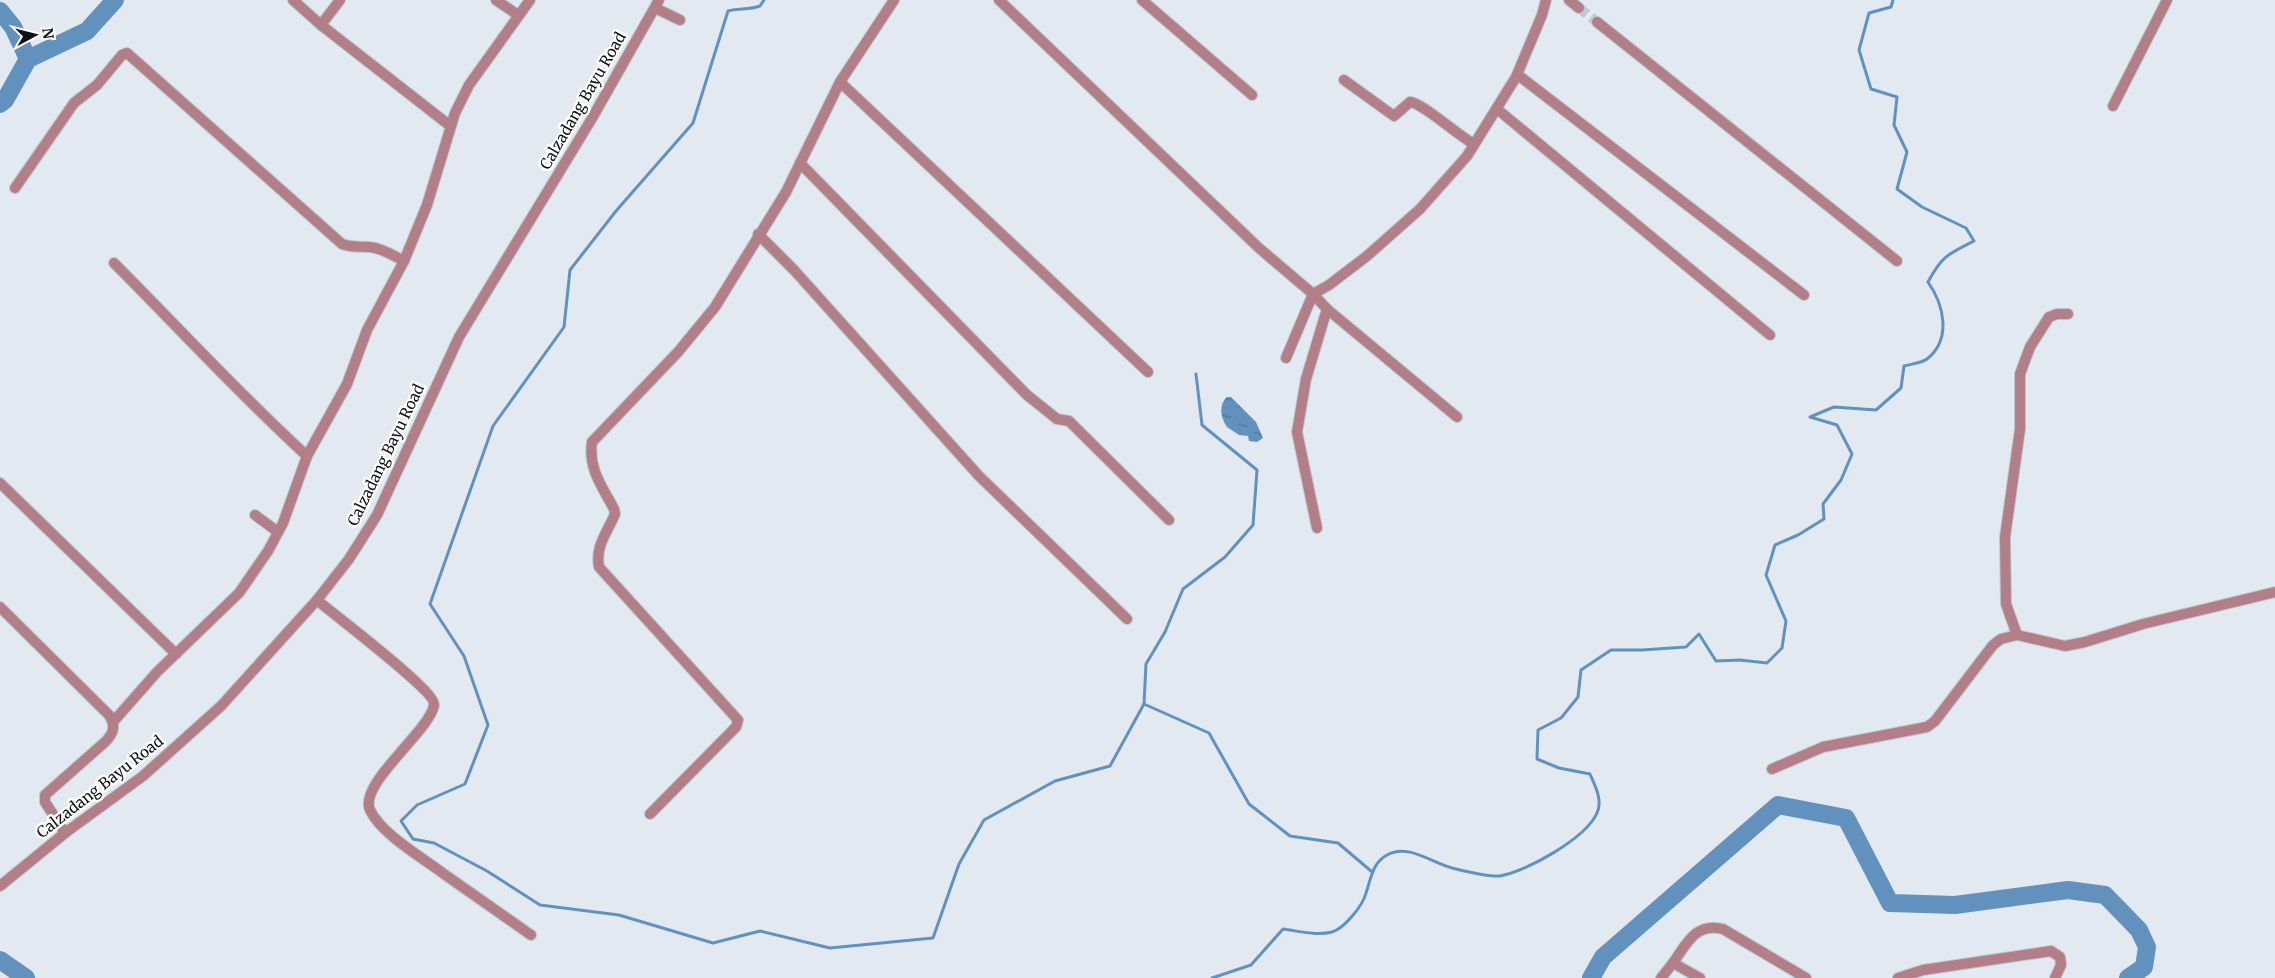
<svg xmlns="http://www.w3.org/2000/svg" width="2275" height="978" font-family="Merriweather,serif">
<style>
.water{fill:url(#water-ripples)}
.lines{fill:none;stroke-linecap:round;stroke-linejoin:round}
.stream{stroke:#6291be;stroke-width:3}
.river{stroke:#6291be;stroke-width:18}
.minor-tunnel{stroke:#c2c8d0;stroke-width:10;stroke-dasharray:10 5;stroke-linecap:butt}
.minor-casing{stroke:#c0c6cd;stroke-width:12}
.minor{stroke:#b27e87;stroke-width:10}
.labels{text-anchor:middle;stroke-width:5;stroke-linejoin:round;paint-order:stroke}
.street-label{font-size:15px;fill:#0e1013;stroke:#fff}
</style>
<defs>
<pattern id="water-ripples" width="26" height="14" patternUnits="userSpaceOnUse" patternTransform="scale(1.25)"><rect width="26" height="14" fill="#6291be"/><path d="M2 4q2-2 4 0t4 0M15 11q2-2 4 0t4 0" fill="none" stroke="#4f7599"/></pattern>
</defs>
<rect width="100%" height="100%" fill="#e2e9f1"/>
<path class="water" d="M1227,397H1231L1256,422L1263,438L1257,442L1249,441L1248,436L1239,435L1227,427C1221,418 1218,405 1227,397Z"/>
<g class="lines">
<g class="stream">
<path d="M764,0L760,6C749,10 739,8 728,11L693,123L616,211L570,270L564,327L493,426L430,604L464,656L488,725L465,784L417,805L401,821L413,839L434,843L487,871L540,905L619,915L713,943L760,931L830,948L933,938L959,864L984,820L1055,781L1110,766L1144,704L1209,733L1249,804L1290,836L1338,843L1371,871"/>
<path d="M1144,704L1146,664L1165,632L1183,589L1225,557L1253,525L1257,470L1202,425L1196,374"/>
<path d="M1212,978L1251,965L1283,929C1298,931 1317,936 1332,932C1345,928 1363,905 1366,893C1371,879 1372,863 1387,855C1408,843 1432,863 1452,868C1463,871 1490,877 1500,876C1526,872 1586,838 1597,813C1603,800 1595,786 1590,774L1559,768L1537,759L1538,730L1561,718L1578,697L1581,670L1611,650H1642L1686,647L1699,634L1716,661L1740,660L1767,663L1782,648L1786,621L1766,575L1775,545L1798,535L1824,519L1823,504L1841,480L1852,454L1837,425L1810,417L1834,407L1876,410L1901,388L1904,366C1911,364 1922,363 1927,359C1952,339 1944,305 1928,282C1942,256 1948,254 1974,241L1966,228L1922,207L1897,189L1907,152L1894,125L1897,97L1871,89L1859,50L1869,13L1891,7L1893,0"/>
</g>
<g class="river">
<path d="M0,11L13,27L28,59L5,100L0,104"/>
<path d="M28,59L87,31L115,0"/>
<path d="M0,960L26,978"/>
<path d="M1591,978L1603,957L1778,805L1846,818L1890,903L1955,905L2068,890L2105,895L2139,930L2147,947L2144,967L2128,978"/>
</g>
<path class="minor-tunnel" d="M1579,8L1597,22"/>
<defs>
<g id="minor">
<path d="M293,0L321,25L449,125"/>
<path d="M496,0L518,15"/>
<path d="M999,0L1259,248L1313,294L1327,309L1306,379L1297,432L1317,528"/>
<path d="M1142,0L1252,95"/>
<path d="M1569,0L1579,8"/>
<path d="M655,8L680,20"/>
<path d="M1597,22L1897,261"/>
<path d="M321,25L340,0"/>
<path d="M1518,75L1804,295"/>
<path d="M1344,80L1394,116L1410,102C1423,103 1458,136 1474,144"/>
<path d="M840,82L1148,372"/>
<path d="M2113,106L2167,0"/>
<path d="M1497,109L1770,335"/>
<path d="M800,163L1027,395L1057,419L1069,421L1169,520"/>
<path d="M15,188L74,103L97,85L122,55L127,53L342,244C353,248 359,246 370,247C382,248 394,256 404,261"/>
<path d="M758,234L794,270L979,476L1127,619"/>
<path d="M114,263C178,327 240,395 307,456"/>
<path d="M1327,309L1457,417"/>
<path d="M2068,314H2057L2049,317L2030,347L2020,374V429L2005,537L2006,604L2017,635L2065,646L2085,642L2143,624L2275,592"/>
<path d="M1286,358L1313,294L1329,285L1367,256L1420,209L1467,156L1516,77L1542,15L1546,0"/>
<path d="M0,483L176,654"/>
<path d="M255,515L278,532"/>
<path d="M317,600C333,614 436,691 434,705C430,731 358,784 370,810C381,834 423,858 444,874C473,894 502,915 531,935"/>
<path d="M0,607L109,715C116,726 114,733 105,742L45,795V802L65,833"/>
<path d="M113,722L157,672L239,593L268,551L283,523L307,456L347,384L367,330L404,261L427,205L455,113L469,85L530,0"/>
<path d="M1772,769L1823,747L1927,727L1935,721L1993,645L2001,639L2017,635"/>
<path d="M650,814L736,727L738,720L599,567C595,546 607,533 615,514L614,509C602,486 588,469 592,442L678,352L715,307L786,192L840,82L894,0"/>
<path d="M0,886L65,833L143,776L221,706L317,600L349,559L377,515L459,337L591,120L659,0"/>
<path d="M1673,963C1687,943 1696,922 1723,929L1806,978"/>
<path d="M1661,978L1673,963L1700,978"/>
<path d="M1898,978L1923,970L2051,951L2060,957L2061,965L2055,978"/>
</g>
</defs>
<use href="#minor" class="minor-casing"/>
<use href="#minor" class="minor"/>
</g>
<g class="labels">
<g class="street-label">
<text transform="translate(583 101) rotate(-60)" y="5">Calzadang Bayu Road</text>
<text transform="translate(386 455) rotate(-64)" y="5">Calzadang Bayu Road</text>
<text transform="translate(100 787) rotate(-38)" y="5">Calzadang Bayu Road</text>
</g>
</g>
<g transform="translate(35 35) rotate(83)" stroke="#ffffff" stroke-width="4" paint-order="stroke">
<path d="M0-4L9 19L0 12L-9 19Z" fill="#0e1013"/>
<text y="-8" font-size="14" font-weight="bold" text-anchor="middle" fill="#0e1013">N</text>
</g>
</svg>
